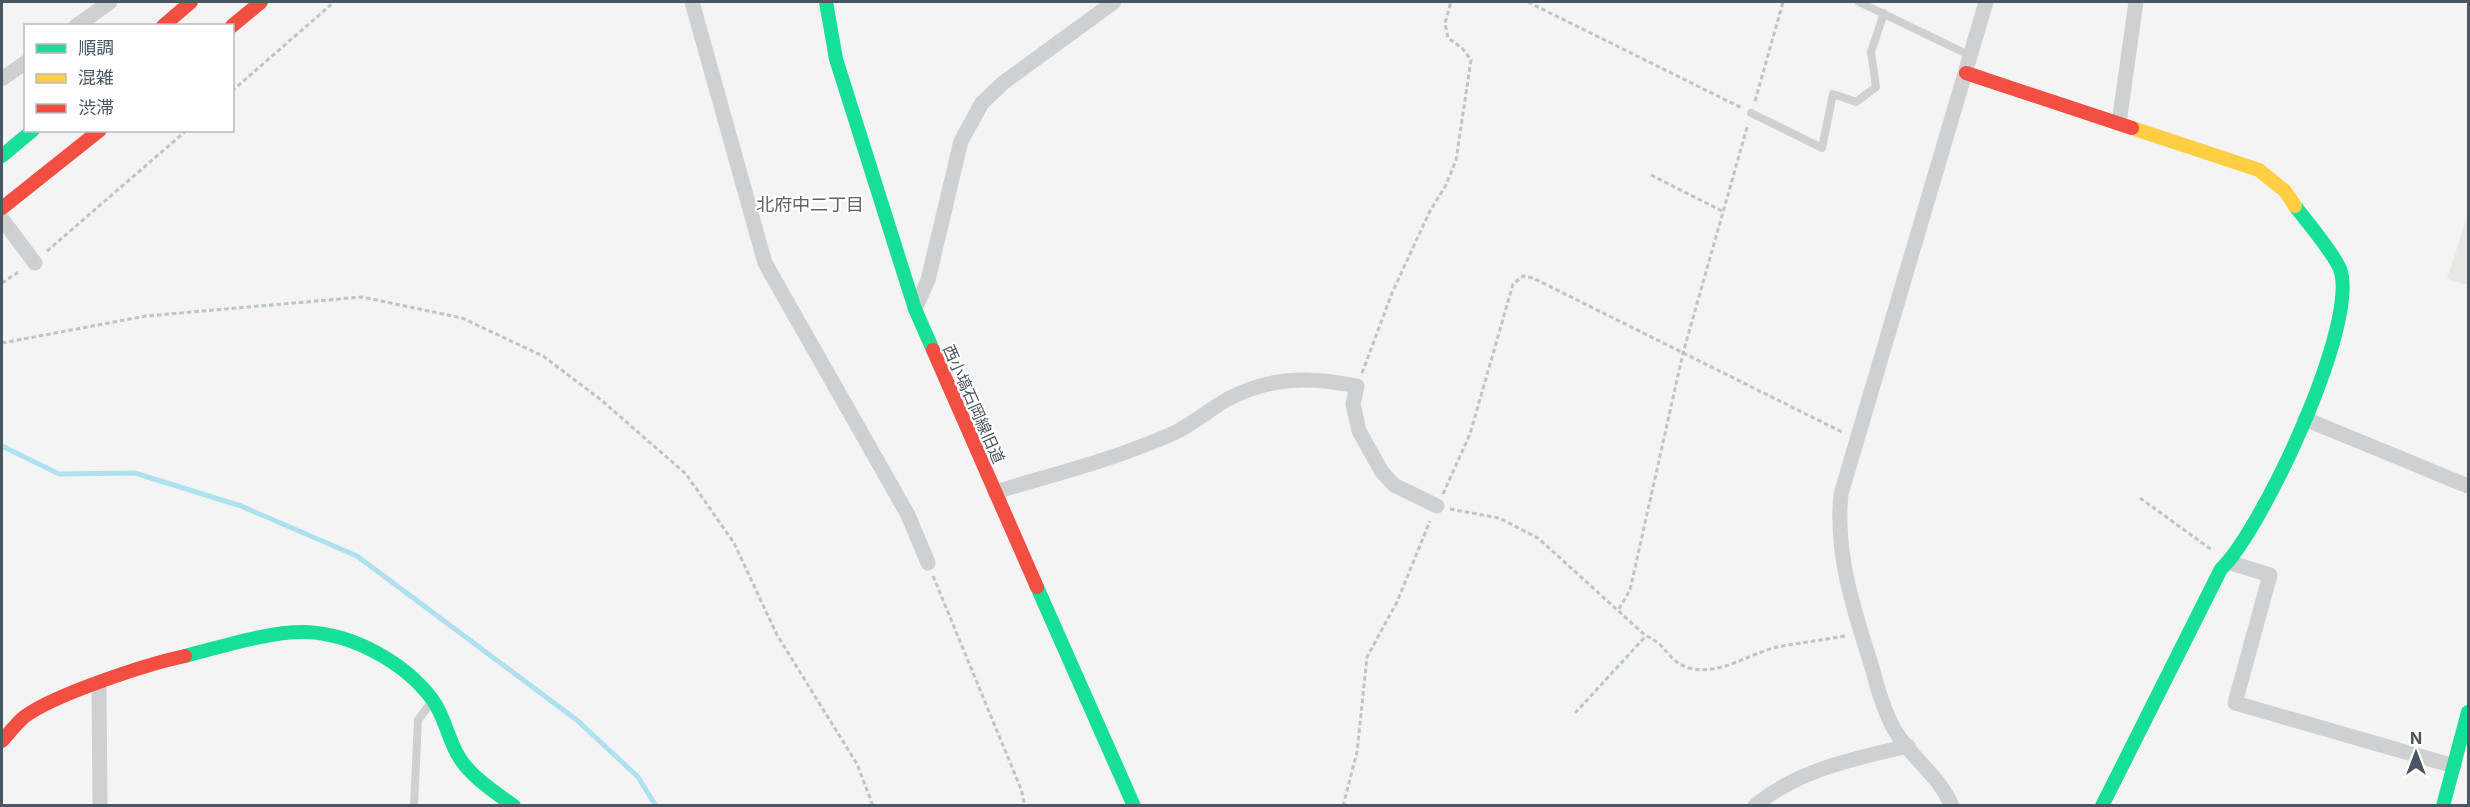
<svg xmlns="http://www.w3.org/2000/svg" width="2470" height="807" font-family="Inter,'Noto Sans JP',sans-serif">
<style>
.commercial{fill:#e8e7e3}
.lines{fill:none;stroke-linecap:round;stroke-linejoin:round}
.stream{stroke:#aee2f0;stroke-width:5}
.path{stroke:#bcc7c4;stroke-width:3;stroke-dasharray:4.5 3;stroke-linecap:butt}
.lane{stroke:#ced0d2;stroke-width:8}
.street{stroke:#ced0d2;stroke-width:15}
.fast{stroke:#16e098;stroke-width:14}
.slow{stroke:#ffcf43;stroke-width:14}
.jam{stroke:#f24e42;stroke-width:14}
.labels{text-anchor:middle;stroke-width:4.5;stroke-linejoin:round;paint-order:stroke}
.street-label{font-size:16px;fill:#4a5661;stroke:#fff}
.neighbourhood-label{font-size:18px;fill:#5f6368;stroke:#fff}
</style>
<rect width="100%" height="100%" fill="#f4f4f4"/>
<path class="commercial" d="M2468,214V285L2447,279Z"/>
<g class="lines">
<path class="stream" d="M2,446L59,474L135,473L241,506L357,556L578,721L638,777L656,806"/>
<g class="path">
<path d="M1528,2L1742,108"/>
<path d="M232,91L334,2"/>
<path d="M1755,101L1783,2"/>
<path d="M1651,175L1724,212"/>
<path d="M47,251L187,130"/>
<path d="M2,283L20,271"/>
<path d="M2,343L146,316L362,297L462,318L543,356L600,399L686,474L734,543L777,635L857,764L873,806"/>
<path d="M1362,373L1392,293L1430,211L1446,185L1456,160L1471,60L1462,48L1448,38L1445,23L1451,2"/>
<path d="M1443,494L1470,434L1513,284L1523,276L1533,278L1842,432"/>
<path d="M2140,498L2212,550"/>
<path d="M1450,509L1499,518L1538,538L1646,636C1666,643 1668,662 1689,668C1720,676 1748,654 1777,647C1799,643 1822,640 1845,636"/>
<path d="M933,576L1021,789L1025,806"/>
<path d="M1619,609L1630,590L1683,353L1748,124"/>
<path d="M1575,713L1646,636"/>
<path d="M1343,806L1357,752L1367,657L1397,602L1430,521"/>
</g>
<g class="lane">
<path d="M1859,2L1971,56"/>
<path d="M1751,113L1822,148L1833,94L1856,102L1876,87L1871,52L1884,13"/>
<path d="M414,806L418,720L430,704"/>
</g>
<g class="street">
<path d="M692,2L765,263L908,515L928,563"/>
<path d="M76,26L110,2"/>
<path d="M2,79L26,62"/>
<path d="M2119,123L2136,2"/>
<path d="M2,219L35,263"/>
<path d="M915,309L928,280L961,141L982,103L1003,83L1114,2"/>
<path d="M2305,419L2468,486"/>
<path d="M995,492C1055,474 1116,459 1174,433C1193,424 1210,409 1228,399C1271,376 1311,377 1357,386L1353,404L1359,431L1382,472L1394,485L1437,506"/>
<path d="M2228,562L2270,575L2235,703L2454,766"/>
<path d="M99,684L100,806"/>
<path d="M1755,806C1797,770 1856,758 1908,746"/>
<path d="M1952,806C1939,775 1910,757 1894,729C1883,709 1877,686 1871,664C1853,608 1835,553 1841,494L1986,2"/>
</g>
<g class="fast">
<path d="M826,2L836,59L915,309L933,350"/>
<path d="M2,156L33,130"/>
<path d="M1037,587L1134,806"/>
<path d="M185,656C221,647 269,631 306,632C353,634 404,662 432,699C445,716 448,740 459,757C471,777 496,793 514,806"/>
<path d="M2102,806L2221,569C2261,531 2360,323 2340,269C2333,252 2307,222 2295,206"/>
<path d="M2443,806L2468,712"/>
</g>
<path class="slow" d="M2132,128L2259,170L2285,191L2295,206"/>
<g class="jam">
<path d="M163,26L191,2"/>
<path d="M232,26L261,2"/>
<path d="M1966,73L2132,128"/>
<path d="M2,208L100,130"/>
<path d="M933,350L1037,587"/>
<path d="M2,741C9,733 16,724 24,717C53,695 147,664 185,656"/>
</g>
</g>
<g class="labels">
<g class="street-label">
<text transform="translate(974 404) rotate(66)" y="6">西小塙石岡線旧道</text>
</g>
<g class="neighbourhood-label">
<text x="810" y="211">北府中二丁目</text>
</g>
</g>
<rect width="2470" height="807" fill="none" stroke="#4a5661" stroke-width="6"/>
<rect x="24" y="24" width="210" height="108" fill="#ffffff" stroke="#b7bbc0" stroke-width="1.5"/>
<rect x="36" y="44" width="30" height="9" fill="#16e098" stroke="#b7bbc0" stroke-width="1.5"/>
<text x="78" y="54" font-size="18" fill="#4a5661">順調</text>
<rect x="36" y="74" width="30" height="9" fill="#ffcf43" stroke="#b7bbc0" stroke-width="1.5"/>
<text x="78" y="84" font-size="18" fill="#4a5661">混雑</text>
<rect x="36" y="104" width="30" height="9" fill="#f24e42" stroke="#b7bbc0" stroke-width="1.5"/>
<text x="78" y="114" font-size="18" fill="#4a5661">渋滞</text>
<g transform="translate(2416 753)" stroke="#ffffff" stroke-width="4.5" paint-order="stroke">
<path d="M0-4.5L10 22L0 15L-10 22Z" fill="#4a5661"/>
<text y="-9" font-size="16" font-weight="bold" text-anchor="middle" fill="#4a5661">N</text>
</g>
</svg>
